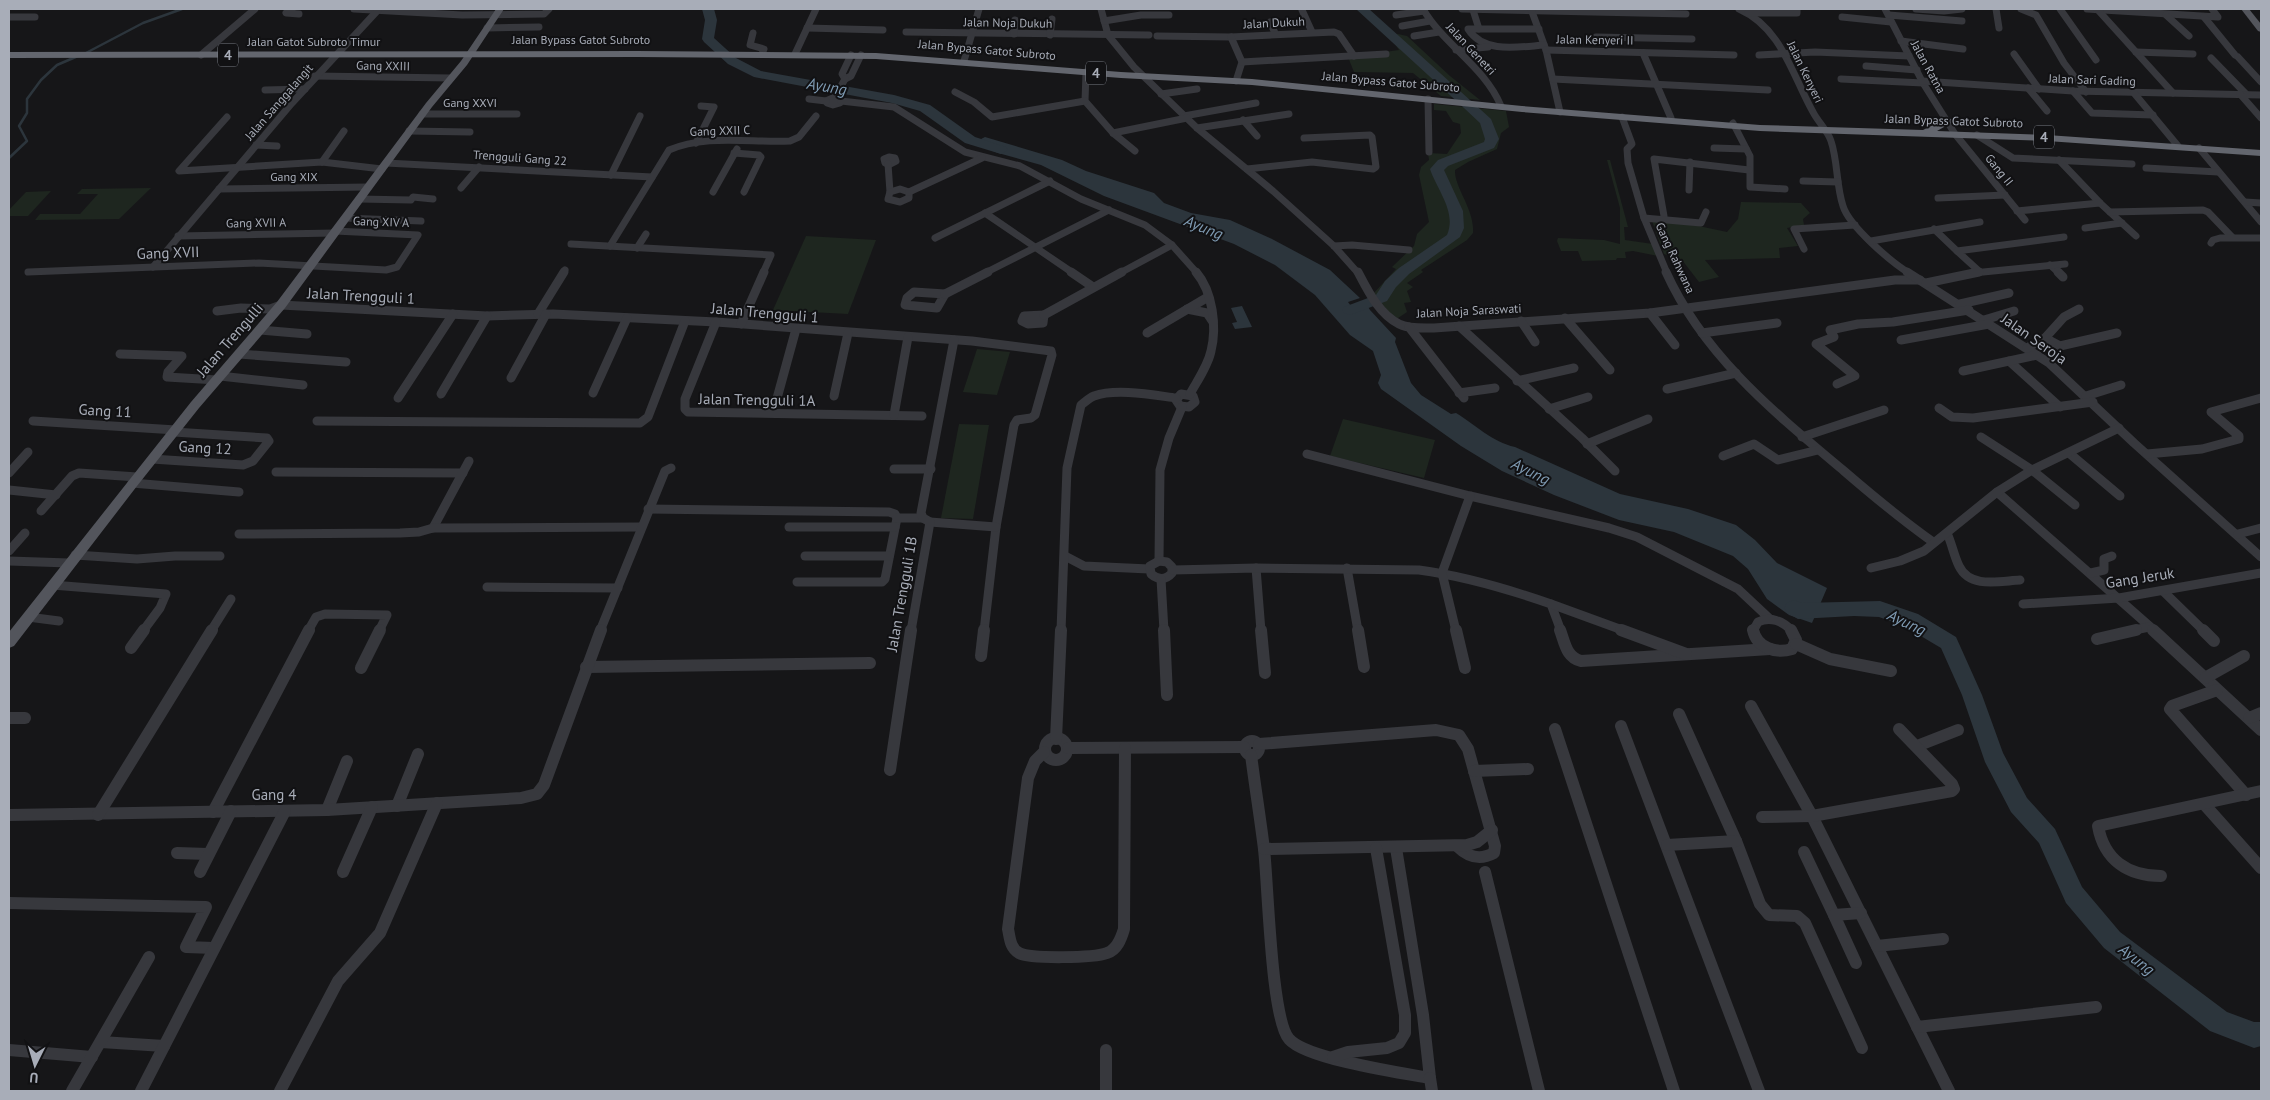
<svg xmlns="http://www.w3.org/2000/svg" width="2270" height="1100" font-family="'PT Sans',sans-serif">
<style>
.green{fill:#1e261f}
.water{fill:#2c353c}
.lines{fill:none;stroke-linecap:round;stroke-linejoin:round}
.stream{stroke:#2c353c;stroke-width:2.5}
.river{fill:#2c353c;fill-rule:evenodd}
.minor-far2{stroke:#37383d;stroke-width:7}
.minor-far1{stroke:#37383d;stroke-width:9}
.minor{stroke:#37383d;stroke-width:12}
.major{fill:#53555c;fill-rule:evenodd}
.highway{fill:#63666e;fill-rule:evenodd}
.labels{text-anchor:middle;stroke-width:4;stroke-linejoin:round;paint-order:stroke}
.far-street-label{font-size:12px;fill:#a8adb8;stroke:#111113}
.shield{fill:#111113;stroke:#7b7e86;stroke-width:1}
.shield-label{font-size:14px;font-weight:bold;fill:#a8adb8}
.street-label{font-size:15px;fill:#a8adb8;stroke:#111113}
.water-label{font-size:16px;font-style:italic;fill:#7f9bb3;stroke:#111113}
</style>
<rect width="100%" height="100%" fill="#161618"/>
<g class="green">
<path d="M1398,34L1407,36L1450,76L1480,100L1441,96L1413,73L1354,72L1348,57L1399,50L1389,35Z"/>
<path d="M1434,104L1506,111L1509,127L1501,133L1497,149L1468,162L1455,170C1454,187 1475,210 1473,233L1467,240L1421,270L1423,272L1407,283L1413,287L1407,291L1411,302L1404,303L1407,312L1395,320L1373,294L1396,269L1392,267L1414,246L1417,234L1429,222L1419,175L1421,167L1429,160L1428,153L1447,154L1461,133L1460,124L1453,122L1446,111L1434,110Z"/>
<path d="M1607,160H1610L1628,227H1624L1625,240L1653,244L1658,256L1633,251L1625,252L1626,258H1617L1616,260L1582,261L1578,251H1561L1557,241L1558,238L1604,240L1620,244V208Z"/>
<path d="M151,188L119,219L35,220L40,214H80L98,194H77L82,189Z"/>
<path d="M51,191L28,216H9V210L26,192Z"/>
<path d="M1741,202L1801,203L1810,213L1803,219L1804,225L1787,228L1798,246L1779,248L1780,258L1705,260L1719,277L1699,282L1682,260L1664,254L1652,221L1689,224L1727,232L1738,219Z"/>
<path d="M806,236L876,240L848,314L773,310Z"/>
<path d="M977,349L1010,352L997,395L963,392Z"/>
<path d="M1343,419L1435,440L1424,478L1330,456Z"/>
<path d="M959,424L989,425L973,519L941,518Z"/>
</g>
<g class="water">
<path d="M985,137L1062,160L1086,171L1154,193L1164,203L1191,213L1230,220L1272,239L1330,270L1360,298L1348,302L1351,306L1365,302L1370,310L1396,338L1395,342L1411,383L1421,395L1451,414L1456,413C1476,425 1492,442 1515,447L1620,494L1688,509L1736,525L1755,540L1777,563L1827,588L1812,623L1789,615L1767,599L1748,569L1733,556L1674,532L1619,520L1554,495L1502,471L1461,446L1381,389L1378,383L1381,375L1373,351L1350,335L1315,295L1275,265L1234,244L1104,196L1041,165L998,153L973,143Z"/>
<path d="M1242,306L1252,327L1235,329L1232,323L1237,322L1231,308Z"/>
</g>
<g class="lines">
<g class="stream">
<path d="M84,54L143,23L182,9"/>
<path d="M9,158L27,141L19,126L27,113V99L41,80L57,65L78,56"/>
</g>
<g class="river">
<path d="M702,9H714L717,20L714,38L736,58L761,71L894,95L930,105L975,137L1006,147L1008,150L1001,154L965,143L920,111L892,103L754,77L728,64L704,42L702,39L705,20Z"/>
<path d="M1356,9H1369L1491,119L1499,139L1494,148L1448,166L1444,170L1463,211L1464,228L1460,237L1409,274L1396,287L1387,301L1350,315L1344,313L1342,310L1344,307L1376,295L1385,281L1399,268L1447,235C1457,212 1437,190 1430,169L1438,160L1484,142L1485,139L1480,123L1464,108Z"/>
<path d="M1794,600L1802,603L1880,601L1918,614L1956,637L1982,695L2003,753L2027,798L2055,829L2082,887L2120,932L2227,1012L2254,1022H2261V1046L2254,1048L2210,1031L2104,948L2066,903L2039,843L2011,812L1985,762L1962,695L1941,648L1904,626L1879,617L1854,616L1798,619L1787,613L1784,608L1787,603Z"/>
</g>
<g class="minor-far2">
<path d="M292,9L286,13L299,14"/>
<path d="M354,9L462,15L544,14L549,9"/>
<path d="M1101,9L1108,35L1134,67L1197,128L1273,191L1334,246L1358,273"/>
<path d="M1423,9C1444,45 1485,67 1501,106"/>
<path d="M1462,9L1686,14"/>
<path d="M1531,9L1546,50L1560,112"/>
<path d="M1739,9C1782,28 1792,75 1813,112C1818,122 1828,131 1831,141C1838,162 1836,185 1843,206C1849,226 1891,262 1909,273"/>
<path d="M1885,9L1923,83L1955,134L2025,220"/>
<path d="M1916,9L1944,11L1962,9"/>
<path d="M1996,9L1999,28"/>
<path d="M2021,9L2036,15L2064,63L2086,92"/>
<path d="M2060,9L2096,60"/>
<path d="M2087,9L2218,17L2212,9"/>
<path d="M2097,9L2173,93"/>
<path d="M1302,10L1312,32"/>
<path d="M1473,10L1479,29"/>
<path d="M1748,13H1797V9"/>
<path d="M1396,15L1424,11"/>
<path d="M1889,15L1962,21"/>
<path d="M2166,15L2189,36"/>
<path d="M9,17H35"/>
<path d="M1842,17L1891,22"/>
<path d="M2204,17L2235,55"/>
<path d="M1104,21L1141,15H1169"/>
<path d="M1270,22L1275,33"/>
<path d="M1402,26L1430,21"/>
<path d="M487,28L539,27"/>
<path d="M807,28L883,30"/>
<path d="M1539,29H1468C1484,54 1518,47 1544,45"/>
<path d="M906,32L1149,35"/>
<path d="M753,33L750,45L764,49L762,54"/>
<path d="M1014,34L1015,20"/>
<path d="M1050,35L1052,19"/>
<path d="M1157,36L1231,37L1334,32L1339,34L1354,56"/>
<path d="M1414,36L1439,32"/>
<path d="M1231,37L1242,62L1236,81"/>
<path d="M1596,37L1692,39"/>
<path d="M1901,41L1963,49"/>
<path d="M1456,50L1488,47"/>
<path d="M1546,50L1734,55"/>
<path d="M2136,52L2193,54"/>
<path d="M1643,53L1671,118"/>
<path d="M795,54L816,9"/>
<path d="M2014,54L2039,89"/>
<path d="M201,55L255,9"/>
<path d="M851,55L842,74L845,79L851,76L861,55"/>
<path d="M1759,55L1815,52L1909,56"/>
<path d="M2238,57L2261,82"/>
<path d="M2211,58L2246,94"/>
<path d="M964,61L979,9"/>
<path d="M1242,62L1386,54"/>
<path d="M1866,66L1917,70"/>
<path d="M1086,72L1085,101L1113,133L1135,151"/>
<path d="M315,76L451,78"/>
<path d="M1553,79L1768,90"/>
<path d="M1841,79L1923,83"/>
<path d="M1922,81L2073,91L2261,95"/>
<path d="M2028,88L2047,111"/>
<path d="M265,90L305,89"/>
<path d="M2073,91L2092,113L2153,115"/>
<path d="M955,92L974,102L992,117L1085,101"/>
<path d="M2134,93L2178,146"/>
<path d="M1161,94L1197,89"/>
<path d="M2240,94L2261,118"/>
<path d="M835,97L845,79"/>
<path d="M835,97L841,100L840,103L833,105L827,103L826,101Z"/>
<path d="M809,99L826,101"/>
<path d="M1428,99L1429,152"/>
<path d="M841,101L894,107L965,152L1020,166L1081,199L1145,225L1172,245L1197,273"/>
<path d="M422,114H517"/>
<path d="M1184,116L1256,103"/>
<path d="M227,117L179,171L322,162L382,169"/>
<path d="M1622,117L1632,144L1627,149L1628,163L1644,218"/>
<path d="M1243,120L1257,136"/>
<path d="M1733,123L1750,156V187L1785,189"/>
<path d="M1197,128L1289,114"/>
<path d="M409,131L470,132"/>
<path d="M1113,133L1187,118"/>
<path d="M1977,135L2013,158L2132,164"/>
<path d="M696,143L714,107L701,106"/>
<path d="M256,145L277,146"/>
<path d="M1714,148L1746,149"/>
<path d="M2199,148L2261,222"/>
<path d="M734,153L759,155L761,157L744,192"/>
<path d="M889,157L895,158L896,161L890,164L885,163L884,159Z"/>
<path d="M2059,160L2100,203L2136,236"/>
<path d="M322,162L344,131"/>
<path d="M386,163L652,177"/>
<path d="M888,164L890,192"/>
<path d="M2146,168L2218,172"/>
<path d="M1247,169L1312,162L1373,169L1376,167L1372,137L1370,135L1304,138"/>
<path d="M611,175L640,116"/>
<path d="M1803,181L1838,182"/>
<path d="M461,188L479,167"/>
<path d="M219,189L368,187"/>
<path d="M900,189L909,192V198L900,202L888,199L890,192Z"/>
<path d="M1689,190L1690,162"/>
<path d="M713,192L737,149"/>
<path d="M909,192L982,158"/>
<path d="M1938,198L2005,195"/>
<path d="M359,199L411,200L413,197L433,199"/>
<path d="M2245,202L2261,203"/>
<path d="M2017,211L2100,203"/>
<path d="M2110,212L2203,210L2208,212L2232,237"/>
<path d="M985,213L1073,273"/>
<path d="M1664,216L1654,159L1749,170"/>
<path d="M345,218L421,221"/>
<path d="M2085,228L2122,223"/>
<path d="M1934,229L1957,251"/>
<path d="M178,236L334,233"/>
<path d="M935,238L1050,181"/>
<path d="M1871,241L1980,222"/>
<path d="M2211,243L2213,240L2220,238H2261"/>
<path d="M571,244L771,255L763,273"/>
<path d="M610,246L669,150C706,134 750,143 790,141L799,137L816,116"/>
<path d="M1334,246L1352,245L1409,250"/>
<path d="M637,248L646,234"/>
<path d="M1804,249L1794,229L1855,225"/>
<path d="M2050,265L2059,273"/>
<path d="M153,267L292,103L378,10"/>
<path d="M28,272L259,263L386,270L397,267L418,235L335,231"/>
<path d="M1980,272L1957,251L2064,237"/>
<path d="M563,273L565,270"/>
<path d="M985,273L1109,210"/>
<path d="M1120,273L1172,245"/>
<path d="M1667,273L1644,218L1701,223L1706,212"/>
<path d="M1973,273L2065,264"/>
</g>
<g class="minor-far1">
<path d="M1071,272L1093,287"/>
<path d="M1358,272C1368,291 1379,314 1399,324C1409,329 1423,328 1434,328L1650,313L1895,280H1920"/>
<path d="M1666,272C1704,356 1775,413 1844,471C1873,496 1902,520 1933,542"/>
<path d="M1907,272L2049,363L2134,443L2261,557"/>
<path d="M2058,272L2063,277"/>
<path d="M1926,283L1979,272"/>
<path d="M914,292L945,294L937,308L905,305L907,298Z"/>
<path d="M945,294L988,272"/>
<path d="M1960,304L2009,293"/>
<path d="M1187,309L1207,313L1213,322"/>
<path d="M217,311L241,308L270,309L281,305L487,316L553,314L716,322L972,341L1051,351L1052,355L1035,415L1031,418L1017,420L1014,425L996,527L984,631"/>
<path d="M1650,313L1675,345"/>
<path d="M538,314L564,272"/>
<path d="M1044,315L1043,323L1028,324L1022,321L1024,316Z"/>
<path d="M1044,315L1122,272"/>
<path d="M1565,318L1610,370"/>
<path d="M1984,320L2014,311"/>
<path d="M1521,321L1535,342"/>
<path d="M716,322L685,399V409L688,412L922,416"/>
<path d="M741,324L764,272"/>
<path d="M1459,326L1582,438L1615,471"/>
<path d="M1409,327L1464,398"/>
<path d="M260,330L307,334"/>
<path d="M1147,333L1208,297"/>
<path d="M1702,333L1777,323"/>
<path d="M2045,338L2060,346L2117,333"/>
<path d="M1901,340L1989,324"/>
<path d="M2027,348L2045,338L2064,317L2079,309"/>
<path d="M120,354L182,356L168,372L167,377L217,380"/>
<path d="M239,354L346,362"/>
<path d="M2009,361L2060,407"/>
<path d="M1963,371L2037,355"/>
<path d="M220,376L303,385"/>
<path d="M511,378L546,314"/>
<path d="M1517,381L1574,368"/>
<path d="M1837,384L1855,376L1816,344L1834,337L1830,330L1858,324L1893,322L1969,310"/>
<path d="M1667,389L1736,373"/>
<path d="M593,393L627,318"/>
<path d="M1459,393L1495,388"/>
<path d="M441,394L487,316"/>
<path d="M1181,394L1193,396L1195,402L1189,407L1180,406L1176,400Z"/>
<path d="M1190,394C1197,381 1208,366 1211,351C1217,327 1213,292 1196,272"/>
<path d="M834,396L848,333"/>
<path d="M2086,396L2121,385"/>
<path d="M398,398L453,314"/>
<path d="M776,402L796,329"/>
<path d="M1939,408L1952,417L1973,418L2093,402"/>
<path d="M1549,409L1588,397"/>
<path d="M894,415L908,337"/>
<path d="M33,421L176,430"/>
<path d="M317,421L640,423L648,417L685,321"/>
<path d="M1802,437L1884,410"/>
<path d="M1981,437L2032,470L2075,505"/>
<path d="M1587,444L1648,419"/>
<path d="M2069,453L2120,496"/>
<path d="M1307,454L1470,496L1609,528L1637,537L1738,589L1770,619"/>
<path d="M2147,454L2202,449L2239,439V436L2211,412L2261,398"/>
<path d="M1723,456L1754,444L1778,460L1818,450"/>
<path d="M152,459L243,465L253,461L269,441L267,438L174,432"/>
<path d="M894,469H931"/>
<path d="M276,472L463,473"/>
<path d="M9,473L28,452"/>
<path d="M132,483L239,492"/>
<path d="M9,490L56,495"/>
<path d="M1997,492L2155,631"/>
<path d="M648,509L889,512L895,514L897,518L885,579L882,582H797"/>
<path d="M41,511L72,476L79,473L137,477"/>
<path d="M897,518H923"/>
<path d="M930,522L996,527"/>
<path d="M789,527H895"/>
<path d="M433,528L469,461"/>
<path d="M1947,533C1952,544 1954,556 1959,566C1970,589 2000,581 2020,580"/>
<path d="M239,534L400,533L419,532L433,528L640,527"/>
<path d="M2238,534L2261,528"/>
<path d="M9,551L25,533"/>
<path d="M75,555L137,559L175,556H220"/>
<path d="M805,556H889"/>
<path d="M1065,556L1084,566L1149,569"/>
<path d="M9,561L69,563"/>
<path d="M1159,561L1160,470L1169,438L1182,407"/>
<path d="M1159,561L1167,562L1172,567V573C1166,580 1158,580 1151,574L1150,566Z"/>
<path d="M1256,568L1261,631"/>
<path d="M1347,568L1358,631"/>
<path d="M1871,568L1900,561L1924,551L1997,492L2032,470L2119,428"/>
<path d="M1173,570L1256,568L1419,570C1464,576 1508,589 1551,604L1561,631"/>
<path d="M2091,573L2104,570V559L2112,556"/>
<path d="M1161,579L1164,631"/>
<path d="M52,585L166,594L160,608L143,631"/>
<path d="M487,587L618,588"/>
<path d="M2163,591L2204,631"/>
<path d="M1551,604L1625,631"/>
<path d="M2023,604L2119,598L2261,573"/>
<path d="M28,617L59,621"/>
<path d="M211,631L231,599"/>
<path d="M308,631L316,617L325,614L387,615L379,631"/>
<path d="M600,631L665,471L671,468"/>
<path d="M911,631L930,522L923,518L921,513L954,340"/>
<path d="M1061,631L1067,468L1081,405C1085,402 1089,398 1094,396C1116,388 1153,395 1176,398"/>
<path d="M1456,631L1442,573L1470,496"/>
<path d="M1753,631L1758,622C1770,616 1783,621 1792,631"/>
<path d="M2130,631L2149,627"/>
</g>
<g class="minor">
<path d="M1164,630L1167,695"/>
<path d="M1261,630L1265,673"/>
<path d="M1358,630L1364,667"/>
<path d="M1456,630L1465,668"/>
<path d="M1560,630C1565,643 1566,657 1581,661L1770,649"/>
<path d="M1621,630L1686,654"/>
<path d="M1753,630C1757,648 1776,654 1792,649L1796,640L1791,630"/>
<path d="M2153,630L2261,730"/>
<path d="M2203,630L2214,641"/>
<path d="M2097,639L2136,630"/>
<path d="M1796,644L1830,659L1891,671"/>
<path d="M131,648L144,630"/>
<path d="M981,656L984,630"/>
<path d="M586,667L870,663"/>
<path d="M361,668L380,630"/>
<path d="M2205,678L2244,656"/>
<path d="M2217,690L2172,706L2170,709L2246,795"/>
<path d="M1751,706L1812,816L1949,1091"/>
<path d="M1679,714L1736,841L1760,904L1769,915L1797,916L1805,923L1862,1048"/>
<path d="M9,718H25"/>
<path d="M2249,718L2261,713"/>
<path d="M1621,726L1759,1091"/>
<path d="M1555,729L1674,1091"/>
<circle cx="1056" cy="749" r="11"/>
<path d="M1056,739L1061,630"/>
<circle cx="1252" cy="748" r="7"/>
<path d="M1259,744L1436,730L1459,735L1468,749L1495,846L1494,853C1479,861 1468,857 1457,846"/>
<path d="M1917,746L1958,730"/>
<path d="M1068,748L1244,747"/>
<path d="M1044,752L1035,761L1028,778L1008,929C1010,938 1010,948 1019,953C1030,959 1094,958 1107,953C1117,950 1121,939 1124,929L1125,748"/>
<path d="M1251,755C1255,786 1260,817 1264,849C1268,883 1271,1019 1289,1039C1306,1059 1401,1073 1430,1078L1423,1015L1396,848"/>
<path d="M890,770L911,630"/>
<path d="M1474,771L1528,769"/>
<path d="M2204,804L2261,868"/>
<path d="M397,806L418,754"/>
<path d="M327,810L347,761"/>
<path d="M213,812L309,630"/>
<path d="M9,815L327,810L521,798L537,794L544,785L601,630"/>
<path d="M98,815L212,630"/>
<path d="M1762,817L1812,816L1952,791L1954,789L1952,784L1899,729"/>
<path d="M1667,845L1736,841"/>
<path d="M1264,849L1467,845L1477,842L1492,830"/>
<path d="M1804,852L1834,915"/>
<path d="M177,853L208,854"/>
<path d="M200,872L231,811"/>
<path d="M343,872L372,807"/>
<path d="M1485,872L1539,1091"/>
<path d="M2161,876C2128,876 2104,860 2098,826L2261,791"/>
<path d="M9,903L206,907L186,947L214,948"/>
<path d="M1877,946L1943,939"/>
<path d="M1856,963L1834,915L1861,913"/>
<path d="M1917,1027L2096,1007"/>
<path d="M101,1042L164,1046"/>
<path d="M9,1050L92,1057"/>
<path d="M1106,1050V1091"/>
<path d="M1333,1057L1348,1052L1387,1048L1399,1043L1405,1033V1015L1376,848"/>
<path d="M1430,1078L1432,1091"/>
<path d="M72,1091L149,957"/>
<path d="M141,1091L285,811"/>
<path d="M280,1091L338,981L380,933L437,803"/>
</g>
<g class="major">
<path d="M496,9H504L467,65L432,107L285,308L199,408L137,486L14,646L9,648V632L191,402L277,302L426,103L461,61Z"/>
<path d="M2241,9H2249L2261,24V32L2258,31Z"/>
</g>
<path class="highway" d="M637,51L876,53L1121,72L1252,79L1522,106L1760,125L1923,130L1947,118L1951,119V123L1937,131L2047,135L2261,150V156L2047,141L1760,131L1522,112L1252,85L1121,78L876,59L637,57L9,58V52Z"/>
</g>
<g class="labels">
<g class="far-street-label">
<text transform="translate(1008 23) rotate(1)" y="4">Jalan Noja Dukuh</text>
<text transform="translate(1274 23) rotate(-3)" y="4">Jalan Dukuh</text>
<text x="581" y="44">Jalan Bypass Gatot Subroto</text>
<text transform="translate(1595 40) rotate(1)" y="4">Jalan Kenyeri II</text>
<text x="314" y="46">Jalan Gatot Subroto Timur</text>
<text transform="translate(1471 49) rotate(47)" y="4">Jalan Genetri</text>
<text transform="translate(987 50) rotate(5)" y="4">Jalan Bypass Gatot Subroto</text>
<text transform="translate(383 66) rotate(1)" y="4">Gang XXIII</text>
<text transform="translate(1928 67) rotate(61)" y="4">Jalan Ratna</text>
<text transform="translate(1805 72) rotate(64)" y="4">Jalan Kenyeri</text>
<text transform="translate(2092 80) rotate(2)" y="4">Jalan Sari Gading</text>
<text transform="translate(1391 82) rotate(5)" y="4">Jalan Bypass Gatot Subroto</text>
<text transform="translate(279 102) rotate(-49)" y="4">Jalan Sanggalangit</text>
<text x="470" y="107">Gang XXVI</text>
<text transform="translate(1954 121) rotate(2)" y="4">Jalan Bypass Gatot Subroto</text>
<text transform="translate(720 131) rotate(-2)" y="4">Gang XXII C</text>
<text transform="translate(520 158) rotate(4)" y="4">Trengguli Gang 22</text>
<text transform="translate(1999 170) rotate(51)" y="4">Gang II</text>
<text x="294" y="181">Gang XIX</text>
<text transform="translate(381 222) rotate(2)" y="4">Gang XIV A</text>
<text transform="translate(256 223) rotate(-1)" y="4">Gang XVII A</text>
<text transform="translate(1675 258) rotate(65)" y="4">Gang Rahwana</text>
<text transform="translate(1469 311) rotate(-3)" y="4">Jalan Noja Saraswati</text>
</g>
<g class="shield">
<rect x="218" y="43.5" width="20" height="23" rx="4"/>
<rect x="1086" y="61.5" width="20" height="23" rx="4"/>
<rect x="2034" y="125.5" width="20" height="23" rx="4"/>
</g>
<g class="shield-label">
<text x="228" y="60">4</text>
<text x="1096" y="78">4</text>
<text x="2044" y="142">4</text>
</g>
<g class="street-label">
<text transform="translate(168 253) rotate(-2)" y="5">Gang XVII</text>
<text transform="translate(361 296) rotate(3)" y="5">Jalan Trengguli 1</text>
<text transform="translate(765 313) rotate(5)" y="5">Jalan Trengguli 1</text>
<text transform="translate(2034 339) rotate(35)" y="5">Jalan Seroja</text>
<text transform="translate(230 340) rotate(-49)" y="5">Jalan Trengulli</text>
<text transform="translate(757 400) rotate(1)" y="5">Jalan Trengguli 1A</text>
<text transform="translate(105 411) rotate(3)" y="5">Gang 11</text>
<text transform="translate(205 448) rotate(3)" y="5">Gang 12</text>
<text transform="translate(2140 578) rotate(-9)" y="5">Gang Jeruk</text>
<text transform="translate(902 594) rotate(-80)" y="5">Jalan Trengguli 1B</text>
<text x="274" y="800">Gang 4</text>
</g>
<g class="water-label">
<text transform="translate(827 86) rotate(10)" y="6">Ayung</text>
<text transform="translate(1204 227) rotate(22)" y="6">Ayung</text>
<text transform="translate(1531 471) rotate(26)" y="6">Ayung</text>
<text transform="translate(1907 622) rotate(25)" y="6">Ayung</text>
<text transform="translate(2137 959) rotate(38)" y="6">Ayung</text>
</g>
</g>
<rect width="2270" height="1100" fill="none" stroke="#a8adb8" stroke-width="20"/>
<g transform="translate(35 1065) rotate(185)" stroke="#111113" stroke-width="4" paint-order="stroke">
<path d="M0-4L9 19L0 12L-9 19Z" fill="#a8adb8"/>
<text y="-8" font-size="14" font-weight="bold" text-anchor="middle" fill="#a8adb8">U</text>
</g>
</svg>
